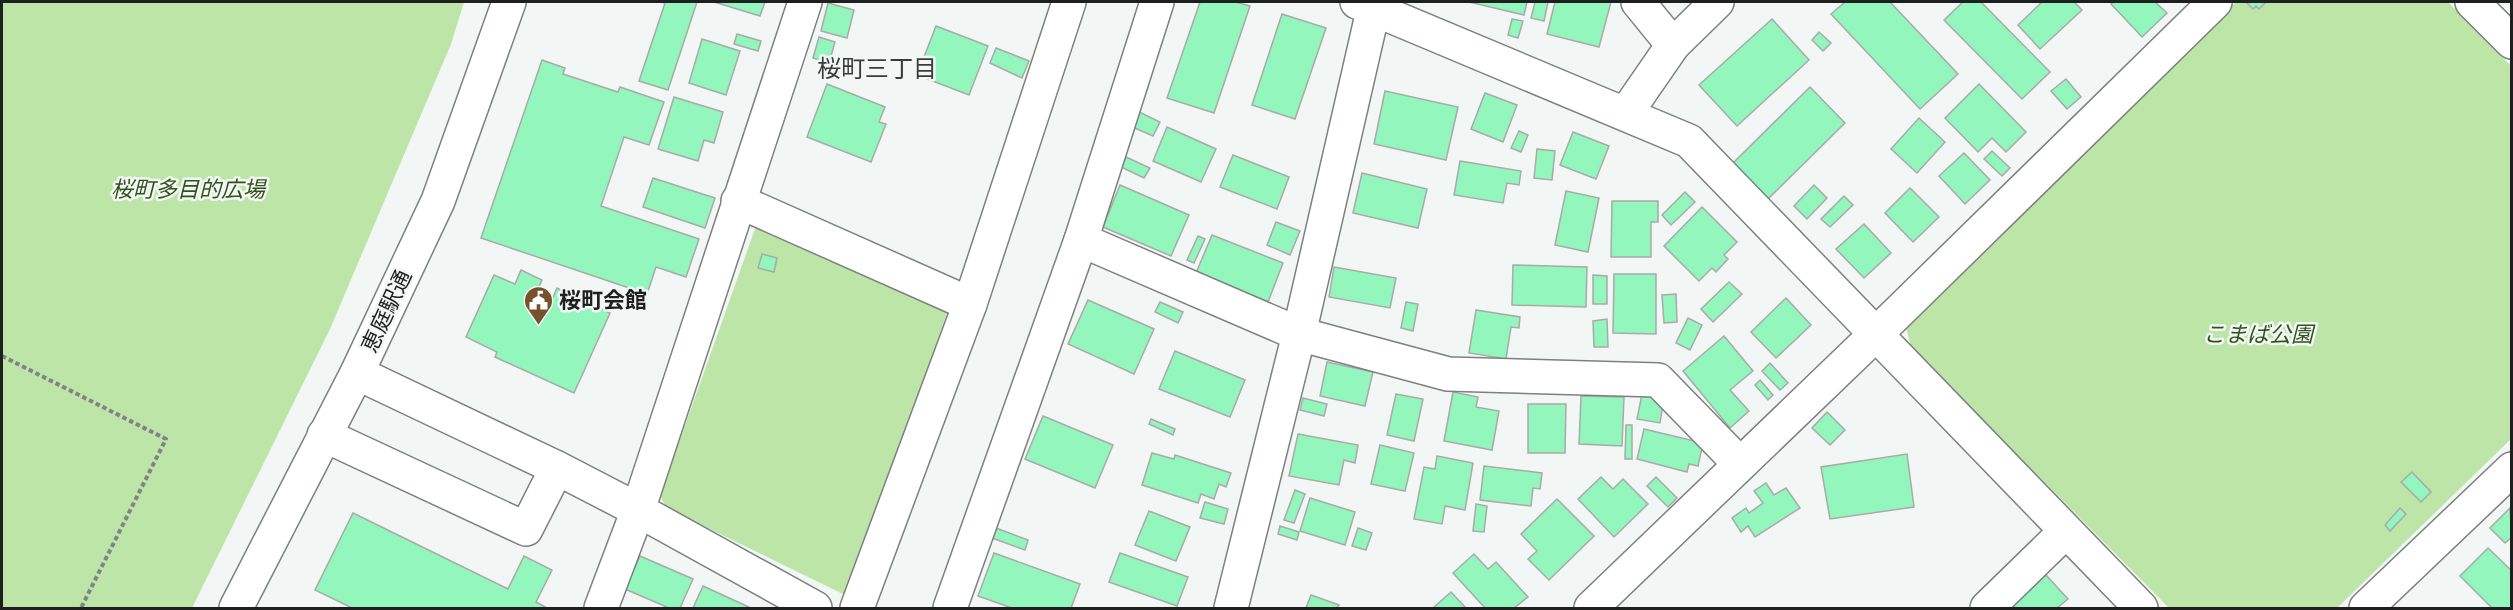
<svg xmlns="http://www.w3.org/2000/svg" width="2513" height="610" font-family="Spectral,'Noto Sans JP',serif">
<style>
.green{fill:#bde5a8}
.building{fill:#92f6bd;stroke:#a8aba9;stroke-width:1.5}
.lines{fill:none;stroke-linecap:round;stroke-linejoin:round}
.minor-casing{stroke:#7d807f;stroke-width:36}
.path{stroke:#818483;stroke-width:4;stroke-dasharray:4.5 3;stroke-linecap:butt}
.minor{stroke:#fff;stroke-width:33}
.labels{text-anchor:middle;stroke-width:5;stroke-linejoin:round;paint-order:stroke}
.park-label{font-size:22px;font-style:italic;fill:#31531b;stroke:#f2f6f5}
.poi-label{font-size:22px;font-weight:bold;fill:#1e201f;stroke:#f2f6f5;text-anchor:start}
.street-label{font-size:22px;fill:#1e201f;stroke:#f2f6f5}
.neighbourhood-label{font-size:24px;fill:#393c3b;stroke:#f2f6f5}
</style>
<rect width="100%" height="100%" fill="#f2f6f5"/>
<g class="green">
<path d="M2,2H464L451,44L330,329L192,608H2Z"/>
<path d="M2236,2H2448L2511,66V439L2337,608H2169L1911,347L1905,324Z"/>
<path d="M756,226L947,313L849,597L667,508L660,496Z"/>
</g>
<g class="building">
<path d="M660,2H697L668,90L639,81L665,3Z"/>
<path d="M714,2H765L760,16Z"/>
<path d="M1200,2H1236L1250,6L1214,113L1167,98Z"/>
<path d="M1469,2H1527L1524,15Z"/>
<path d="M1535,2H1548L1544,21L1531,18Z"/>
<path d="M1555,2H1611L1599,47L1547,34Z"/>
<path d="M1845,2H1890L1958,74L1920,109L1831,14Z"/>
<path d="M1963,2H1981L2050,72L2022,99L1944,20Z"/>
<path d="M2042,2H2074L2082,10L2040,49L2018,25Z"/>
<path d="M2113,2H2155L2167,13L2142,37L2111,4Z"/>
<path d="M2246,2H2266L2259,9L2256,6L2253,9Z"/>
<path d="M828,3L854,10L847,38L821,31Z"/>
<path d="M1282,14L1326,28L1295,119L1252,105Z"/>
<path d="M1512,19L1523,21L1518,38L1508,35Z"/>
<path d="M1772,19L1809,60L1737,126L1699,85Z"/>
<path d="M936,26L988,46L969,95L917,75Z"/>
<path d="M1819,32L1831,43L1823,51L1812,40Z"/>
<path d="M737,34L761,41L758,51L734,44Z"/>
<path d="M819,37L835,42L829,63L813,58Z"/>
<path d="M702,39L740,51L726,95L689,83Z"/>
<path d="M996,48L1029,61L1022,78L990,63Z"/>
<path d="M542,60L565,68L563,74L618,92L620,87L664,102L649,145L624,137L601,206L699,239L686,277L656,267L647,294L481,238Z"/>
<path d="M2066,79L2081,97L2067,109L2051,91Z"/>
<path d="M827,84L885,107L879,122L886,124L871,162L807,137Z"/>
<path d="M1979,84L2026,132L2006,152L1992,138L1978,152L1945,118Z"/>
<path d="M1810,87L1845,123L1768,199L1733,163Z"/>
<path d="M1385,91L1458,107L1446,160L1374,144Z"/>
<path d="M1485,93L1517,105L1503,142L1471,129Z"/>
<path d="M674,97L723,112L714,143L704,140L698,161L658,149Z"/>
<path d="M1135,110L1160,122L1153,136L1128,125Z"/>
<path d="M1919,118L1945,142L1917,173L1891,149Z"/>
<path d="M1167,127L1216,149L1201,182L1153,161Z"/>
<path d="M1519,131L1528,135L1521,152L1511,148Z"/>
<path d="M1573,132L1609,146L1596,179L1560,165Z"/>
<path d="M1537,149L1555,151L1552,180L1534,178Z"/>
<path d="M1992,151L2010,168L2002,176L1984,159Z"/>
<path d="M1964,153L1990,180L1965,204L1939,176Z"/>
<path d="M1233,155L1289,177L1277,209L1220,187Z"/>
<path d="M1126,157L1150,168L1144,178L1121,167Z"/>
<path d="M1460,161L1521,171L1519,185L1507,183L1503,203L1454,195Z"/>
<path d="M1362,173L1427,189L1418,228L1353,213Z"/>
<path d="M653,178L715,198L705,228L643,207Z"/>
<path d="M1120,185L1189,215L1171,256L1103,227Z"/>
<path d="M1814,185L1827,198L1807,219L1794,206Z"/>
<path d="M1910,188L1939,217L1913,242L1885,213Z"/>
<path d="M1566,191L1599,198L1588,252L1555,245Z"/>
<path d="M1685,192L1695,202L1671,225L1662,215Z"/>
<path d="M1844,196L1853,205L1830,227L1821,219Z"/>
<path d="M1612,201H1658V222H1651V257H1611Z"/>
<path d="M1702,207L1737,242L1724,255L1728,259L1716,272L1712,268L1699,281L1664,246Z"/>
<path d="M1276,222L1300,231L1290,255L1267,245Z"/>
<path d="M1864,224L1891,253L1864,278L1836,249Z"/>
<path d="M1212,235L1283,263L1268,302L1196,273Z"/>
<path d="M1198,236L1205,239L1194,263L1187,260Z"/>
<path d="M762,254L777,258L774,272L758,268Z"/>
<path d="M1513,265L1587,267L1586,307L1512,305Z"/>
<path d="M1334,267L1396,278L1390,308L1329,297Z"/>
<path d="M521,270L542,280L535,295L551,302L557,288L610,313L574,393L495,357L497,352L466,337L494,275L515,284Z"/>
<path d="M1614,274H1656V334L1613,333Z"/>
<path d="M1593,275L1607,276V304H1593Z"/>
<path d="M1729,282L1742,294L1713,322L1701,309Z"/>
<path d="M1676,294L1677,322L1664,323L1662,295Z"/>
<path d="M1786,298L1811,325L1776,358L1751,332Z"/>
<path d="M1088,300L1154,329L1134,374L1068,344Z"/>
<path d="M1160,302L1183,312L1178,323L1155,312Z"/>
<path d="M1406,302L1418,304L1413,331L1401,328Z"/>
<path d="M1476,310L1520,317L1519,328L1511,327L1506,359L1469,353Z"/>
<path d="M1688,318L1702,325L1690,350L1676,343Z"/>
<path d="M1607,319L1608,347H1594L1593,321Z"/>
<path d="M1724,336L1753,371L1730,390L1749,411L1730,428L1683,371Z"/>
<path d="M1175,351L1245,380L1230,417L1159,389Z"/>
<path d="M1327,362L1373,372L1365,406L1320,396Z"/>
<path d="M1770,363L1788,383L1780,390L1762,371Z"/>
<path d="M1760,380L1773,395L1768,400L1755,385Z"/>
<path d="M1453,392L1478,397L1476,407L1499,411L1492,450L1444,441Z"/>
<path d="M1396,394L1423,399L1414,441L1387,435Z"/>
<path d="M1642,394L1664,398L1660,423L1637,419Z"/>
<path d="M1581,396L1624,397L1622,446L1579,444Z"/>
<path d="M1303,398L1327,404L1324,416L1300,410Z"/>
<path d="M1528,404H1566L1565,453H1528Z"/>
<path d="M1827,412L1845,430L1830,445L1812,428Z"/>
<path d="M1043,416L1113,445L1095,488L1025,459Z"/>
<path d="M1151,419L1175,429L1173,435L1149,424Z"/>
<path d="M1626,425H1632V459H1625Z"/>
<path d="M1644,429L1703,443L1698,466L1689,464L1687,472L1637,459Z"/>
<path d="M1298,434L1358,445L1355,463L1344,460L1339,485L1289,476Z"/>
<path d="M1380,445L1414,453L1405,491L1371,484Z"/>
<path d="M1152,453L1174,459L1175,455L1231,473L1226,487L1219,484L1214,499L1201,494L1198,503L1142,485Z"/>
<path d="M1907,454L1914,507L1830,519L1821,467Z"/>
<path d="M1437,456L1473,463L1465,510L1445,506L1442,524L1414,519L1424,467L1435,469Z"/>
<path d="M1484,466L1542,473L1540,489L1533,488L1531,506L1480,500Z"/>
<path d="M2412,472L2431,492L2421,502L2401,482Z"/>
<path d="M1601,477L1613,489L1623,479L1648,504L1614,537L1578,499Z"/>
<path d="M1656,477L1677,498L1668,507L1647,486Z"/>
<path d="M1766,483L1774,495L1786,488L1800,508L1755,537L1748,526L1741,532L1732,518L1746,508L1749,513L1763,503L1754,491Z"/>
<path d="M1295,490L1305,494L1294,523L1284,520Z"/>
<path d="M1310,498L1355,512L1345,545L1300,531Z"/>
<path d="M1557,499L1594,536L1549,580L1528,559L1537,551L1521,534Z"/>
<path d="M1205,502L1228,509L1224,524L1200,518Z"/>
<path d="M1476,504L1487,506L1484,532L1473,531Z"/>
<path d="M2400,508L2406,514L2390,531L2385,525Z"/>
<path d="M2510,508L2512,537L2505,543L2490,528Z"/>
<path d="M1149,511L1190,527L1176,561L1135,545Z"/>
<path d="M353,513L508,589L524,556L552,570L536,602L547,608H352L315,590Z"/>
<path d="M1280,526L1299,532L1297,540L1278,534Z"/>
<path d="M996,528L1028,540L1025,550L992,538Z"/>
<path d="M1358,528L1372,533L1366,550L1352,546Z"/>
<path d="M2488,548L2512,571V608H2492L2460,576Z"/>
<path d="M994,553L1080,584L1071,608H1012L978,596Z"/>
<path d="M1120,553L1188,577L1177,606L1109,582Z"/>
<path d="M1474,554L1488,569L1496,562L1528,597L1514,608H1485L1453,573Z"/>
<path d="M640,556L693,579L680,608H669L625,589Z"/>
<path d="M2046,575L2068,599L2057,608H2015L2013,606Z"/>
<path d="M703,586L751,608H693Z"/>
<path d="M1451,592L1466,608H1433Z"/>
<path d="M1311,595L1339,605L1337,608H1306Z"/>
</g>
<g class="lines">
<defs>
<g id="minor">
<path d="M1357,2L1689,141L2141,608"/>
<path d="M1638,2L1673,45"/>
<path d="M2472,2L2512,42"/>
<path d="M1626,113L1673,45L1717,2"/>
<path d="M738,201L970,304"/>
<path d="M1081,240L1299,334L1448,374L1658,380L1739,463"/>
<path d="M357,373L557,468L638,510L815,608"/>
<path d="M324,435L526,529L557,468"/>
<path d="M236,608L357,373L438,201L509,2"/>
<path d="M601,608L638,510L805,2"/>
<path d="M857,608L970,304L1069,2"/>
<path d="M950,608L1081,240L1157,2"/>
<path d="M1231,608L1299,334L1375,2"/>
<path d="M1591,608L1876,334L2215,2"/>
<path d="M1987,608L2066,531"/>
<path d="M2366,608L2512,469"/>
</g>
</defs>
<use href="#minor" class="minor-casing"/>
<path class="path" d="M2,356L166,439L81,608"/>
<use href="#minor" class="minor"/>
</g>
<defs>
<symbol id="civic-pin" viewBox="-11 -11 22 30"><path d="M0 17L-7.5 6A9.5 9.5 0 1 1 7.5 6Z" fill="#75522b" stroke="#f2f6f5"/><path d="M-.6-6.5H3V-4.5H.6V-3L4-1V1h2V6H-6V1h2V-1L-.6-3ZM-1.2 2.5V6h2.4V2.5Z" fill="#fff"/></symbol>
</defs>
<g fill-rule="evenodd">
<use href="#civic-pin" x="522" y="284" width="33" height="45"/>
</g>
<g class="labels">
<g class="park-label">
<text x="188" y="197">桜町多目的広場</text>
<text x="2258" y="342">こまば公園</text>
</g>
<g class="poi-label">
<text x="559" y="308">桜町会館</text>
</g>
<g class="street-label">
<text transform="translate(386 311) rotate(-65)" y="8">恵庭駅通</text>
</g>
<g class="neighbourhood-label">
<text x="877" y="77">桜町三丁目</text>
</g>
</g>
<rect width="2513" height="610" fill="none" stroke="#1e201f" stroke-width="6"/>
</svg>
